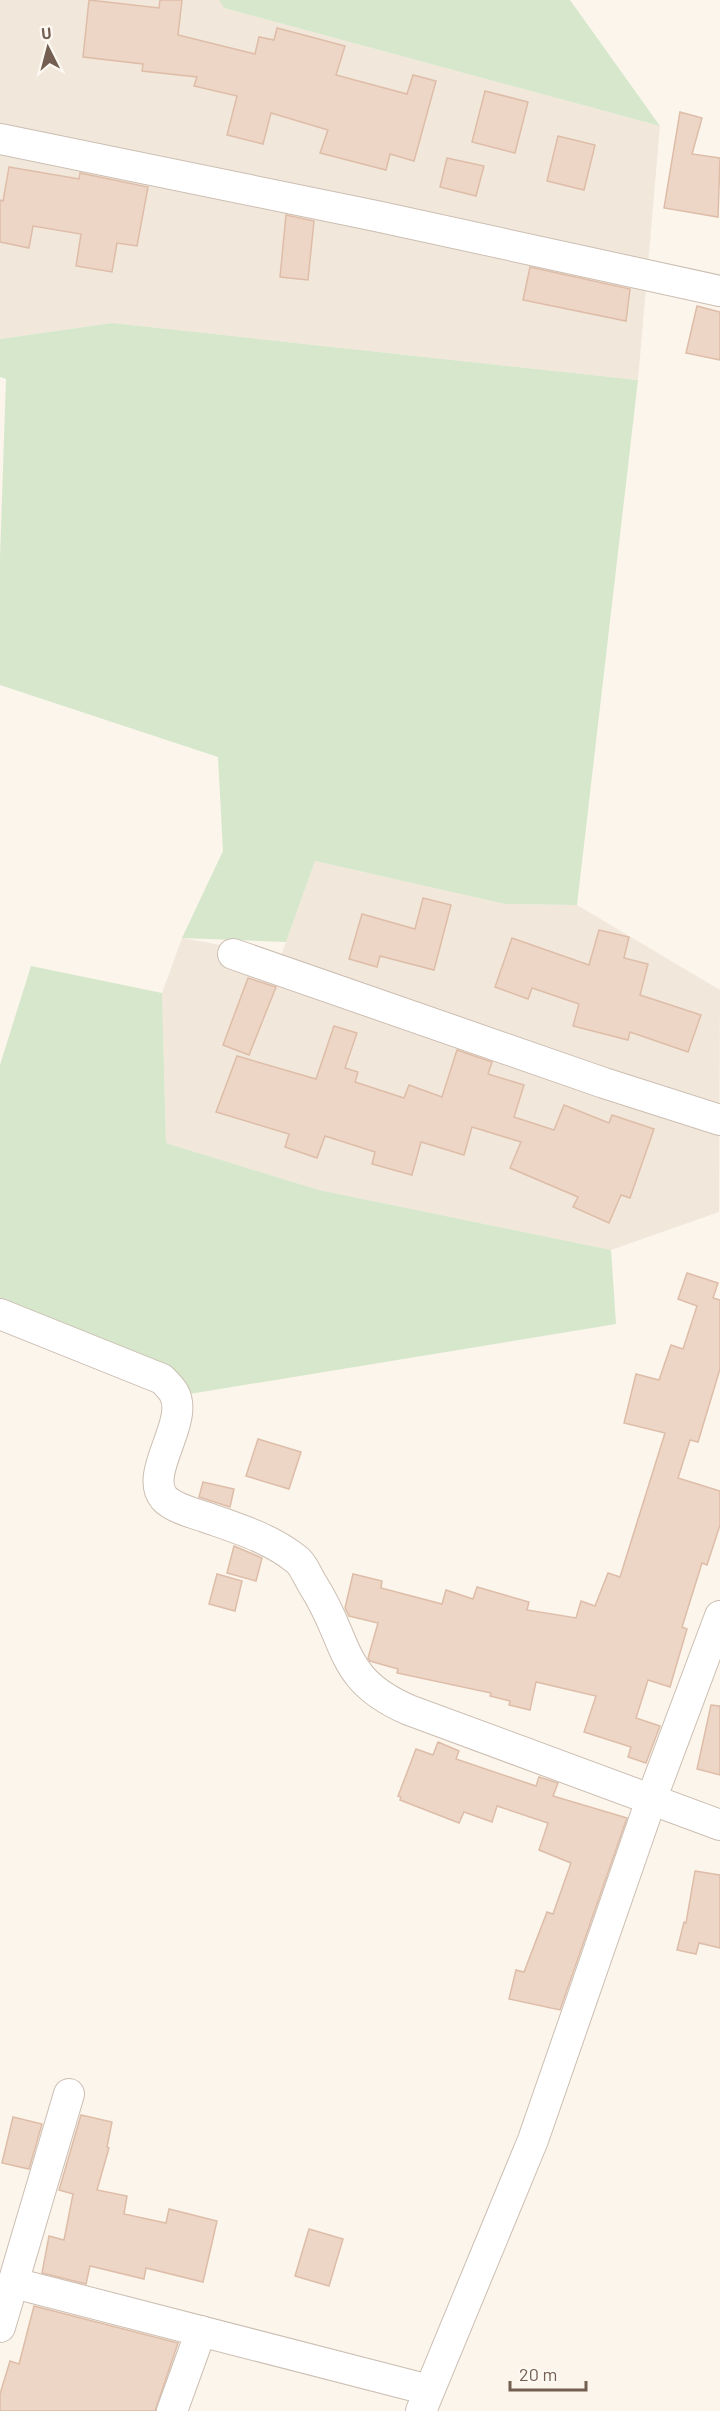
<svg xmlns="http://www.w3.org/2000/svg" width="720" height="2411" font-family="Barlow,sans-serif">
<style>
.residential{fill:#f2e7db}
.green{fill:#d6e7cb}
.building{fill:#edd6c6;stroke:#debda8;stroke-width:1.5}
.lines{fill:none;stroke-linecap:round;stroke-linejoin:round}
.minor-casing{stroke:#ccbeb2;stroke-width:32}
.minor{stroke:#fff;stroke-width:30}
</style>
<rect width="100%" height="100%" fill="#fbf5ec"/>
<g class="residential">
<path d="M0,0H219L224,8L660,126L638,380L112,323L0,339Z"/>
<path d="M315,861L505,904L577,905L720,990L719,1212L611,1250L319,1190L166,1143L162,993L182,938L281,956Z"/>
</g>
<g class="green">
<path d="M219,0H570L660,126L224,8Z"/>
<path d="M112,323L638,380L577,905L505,904L315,861L286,942L182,938L223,851L218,757L0,685V558L6,379L0,377V339Z"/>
<path d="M31,966L162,993L166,1143L319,1190L611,1250L616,1324L171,1397L0,1313V1065Z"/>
</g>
<g class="building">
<path d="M89,0L159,8L160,0H182L178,35L255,54L259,37L274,40L277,28L345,46L336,75L407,94L413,75L436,81L414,161L390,154L386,170L320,153L328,130L271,113L263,144L227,135L237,96L194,86L197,77L142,71L143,64L83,57Z"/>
<path d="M485,91L528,102L515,153L472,142Z"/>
<path d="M680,112L702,118L692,154L720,158L718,217L664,208Z"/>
<path d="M558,136L595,145L584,190L547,181Z"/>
<path d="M447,158L484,166L476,196L440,187Z"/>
<path d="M9,167L79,179L80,173L148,187L137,246L117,243L112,272L76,266L81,234L33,226L29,248L0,242V200L3,201Z"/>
<path d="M286,215L314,221L308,280L280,277Z"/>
<path d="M530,267L630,289L626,321L523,300Z"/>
<path d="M697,306L720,312V360L686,353Z"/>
<path d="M423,898L451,905L434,970L380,956L377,967L349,959L362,914L415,929Z"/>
<path d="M599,930L629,937L624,958L648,964L640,995L701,1015L688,1052L630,1032L628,1040L573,1026L579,1004L532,988L528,999L495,987L512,938L589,965Z"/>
<path d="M248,978L276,987L249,1055L223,1045Z"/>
<path d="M334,1026L357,1033L345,1068L358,1072L355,1082L404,1098L409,1085L442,1097L457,1050L492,1062L488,1074L524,1085L514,1117L554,1130L564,1105L609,1123L612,1115L654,1129L630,1198L621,1195L609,1223L573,1207L578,1197L510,1168L521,1142L472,1127L464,1155L421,1142L412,1175L372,1164L375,1152L325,1136L317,1158L285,1147L289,1134L216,1112L237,1056L316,1079Z"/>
<path d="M687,1273L718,1283L713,1298L720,1300V1369L698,1442L690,1440L678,1478L720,1491V1525L707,1565L702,1563L682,1627L687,1629L670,1687L648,1680L636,1718L660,1726L646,1763L628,1757L631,1747L584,1732L596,1696L536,1682L530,1710L509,1705L510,1701L490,1696L491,1693L397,1673L398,1669L370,1661L368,1658L378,1623L349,1616L345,1608L353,1574L382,1581L381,1588L442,1604L446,1590L473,1599L477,1587L529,1602L527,1610L576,1618L581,1601L595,1606L608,1573L620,1577L665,1433L624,1423L636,1374L659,1380L671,1345L683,1349L697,1306L678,1299Z"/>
<path d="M258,1439L301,1452L289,1489L246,1476Z"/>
<path d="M203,1482L234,1489L230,1507L199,1497Z"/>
<path d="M234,1546L262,1558L256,1581L227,1573Z"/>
<path d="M217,1574L242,1581L235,1611L209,1604Z"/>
<path d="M711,1705L720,1706V1775L697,1769Z"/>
<path d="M438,1742L459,1751L456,1759L536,1786L539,1777L558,1783L553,1796L627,1818L560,2010L509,1999L516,1970L524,1972L547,1912L553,1914L571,1863L539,1850L548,1823L497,1806L492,1822L464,1812L459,1823L400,1800L401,1797L398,1796L416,1749L433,1755Z"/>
<path d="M695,1871L720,1875V1948L699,1943L696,1954L677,1950L684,1922L686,1923Z"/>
<path d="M81,2115L112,2122L107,2147L109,2148L97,2190L127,2196L124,2214L166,2223L169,2209L217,2221L203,2282L146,2268L144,2279L90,2266L86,2284L42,2273L49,2236L64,2240L73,2194L59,2190Z"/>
<path d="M13,2117L42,2124L29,2169L2,2163Z"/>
<path d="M309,2229L343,2239L329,2286L295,2276Z"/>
<path d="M34,2306L178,2343L155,2411H0V2394L10,2361L19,2364Z"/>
</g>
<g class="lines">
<defs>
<g id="minor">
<path d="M0,139L376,216L720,291"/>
<path d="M233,954L604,1083L720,1120"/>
<path d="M0,1314L162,1379C166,1383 171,1388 174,1393C190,1422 143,1473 164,1498C173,1508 193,1513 205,1517C236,1528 270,1538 296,1559C303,1564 308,1577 313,1585C350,1642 337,1679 409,1710L720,1825"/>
<path d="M14,2283L429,2390"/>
<path d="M0,2327L69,2094"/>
<path d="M172,2411L201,2331"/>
<path d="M421,2411L533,2140L651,1800L720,1616"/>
</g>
</defs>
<use href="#minor" class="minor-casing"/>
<use href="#minor" class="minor"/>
</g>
<g transform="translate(48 48) rotate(354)" stroke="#fdf9f2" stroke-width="4.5" paint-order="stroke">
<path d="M0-4.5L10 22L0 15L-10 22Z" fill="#735e51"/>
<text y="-9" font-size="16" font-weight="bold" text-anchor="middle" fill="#735e51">U</text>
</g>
<path d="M510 2381v9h76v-9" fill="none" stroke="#735e51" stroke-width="3"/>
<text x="519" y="2381" font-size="18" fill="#735e51" stroke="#fdf9f2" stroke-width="4.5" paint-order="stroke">20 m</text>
</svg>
